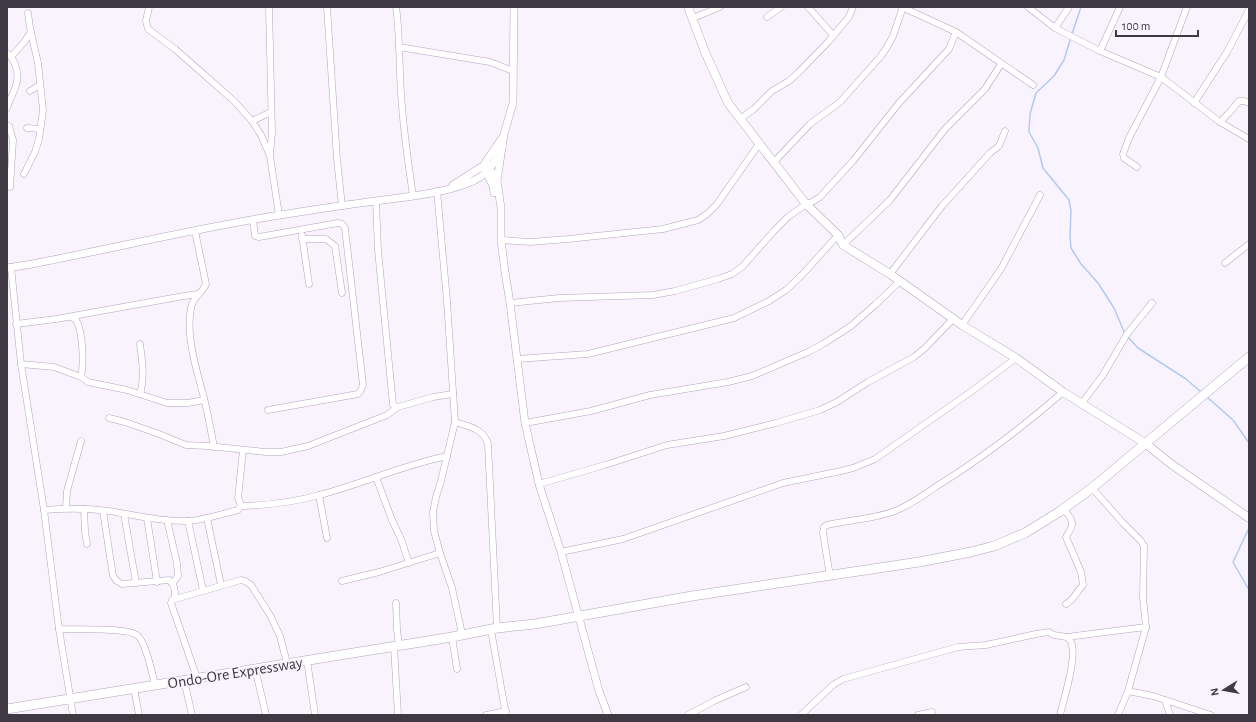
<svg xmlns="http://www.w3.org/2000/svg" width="1256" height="722" font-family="'Alegreya Sans',sans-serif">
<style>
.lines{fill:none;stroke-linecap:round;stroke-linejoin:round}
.stream{stroke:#b1cbf4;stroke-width:1.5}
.minor-casing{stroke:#b2a4be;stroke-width:7}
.tertiary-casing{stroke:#b2a4be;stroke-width:8}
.secondary-casing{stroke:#b2a4be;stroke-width:9}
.primary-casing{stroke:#b2a4be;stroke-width:10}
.minor{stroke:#fff;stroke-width:6}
.tertiary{stroke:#fff;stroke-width:7}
.secondary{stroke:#fff;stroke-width:8}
.primary{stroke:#fff;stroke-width:9}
.labels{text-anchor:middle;stroke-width:4;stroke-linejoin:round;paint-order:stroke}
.street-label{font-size:16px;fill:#3f3943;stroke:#f9f3fe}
</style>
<rect width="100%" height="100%" fill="#f9f3fe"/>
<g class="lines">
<g class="stream">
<path d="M1072,34L1081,7"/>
<path d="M1071,37L1064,60L1054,76L1036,93L1030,114L1029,132L1038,148L1043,168L1069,200L1071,211L1070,236L1071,248L1081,264L1098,283L1114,308L1125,334"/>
<path d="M1128,337L1138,348L1186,379L1201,392"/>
<path d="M1207,397L1233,420L1249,443"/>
<path d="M1249,528L1233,562L1249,590"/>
<path d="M1249,681V708"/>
</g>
<defs>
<g id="minor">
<path d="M149,7L146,21L148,29L175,49L200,71L234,101L252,121L261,135L270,156L279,215"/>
<path d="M269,7L272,133L270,154"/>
<path d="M327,7L337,159L342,206"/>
<path d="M396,7C400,35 399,64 401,93C403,127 408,162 413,196"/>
<path d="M808,7L833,35"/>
<path d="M902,7L956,32L1033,85"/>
<path d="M1028,7L1055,28L1100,51L1161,77L1220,122L1249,139"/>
<path d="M767,17L781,7"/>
<path d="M693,18L720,7"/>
<path d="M1055,28L1069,7"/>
<path d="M399,47L490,62L513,71"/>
<path d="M1100,51L1120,7"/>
<path d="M7,53C15,59 20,74 16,85C14,93 9,100 7,108"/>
<path d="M11,57L25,41L31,32"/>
<path d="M30,91L40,85"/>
<path d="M1194,103L1227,52L1249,10"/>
<path d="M740,119L754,109L772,91L789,81L799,72L828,42L849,17L853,7"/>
<path d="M252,121L271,112"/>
<path d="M1220,122L1229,113L1239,101H1244L1249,103"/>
<path d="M7,126H9L13,140L10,187"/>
<path d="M27,128L40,129"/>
<path d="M774,162L810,124L840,102L881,56L887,47L893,36L903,7"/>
<path d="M1137,167L1124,158L1123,154L1129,138L1161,77L1187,7"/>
<path d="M24,174L35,152L39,139L43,110L38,63L30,28L28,13"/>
<path d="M437,191L447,301L455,422L441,481L436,497L433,512L434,531L440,553L452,588L462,634"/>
<path d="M376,201L378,250L393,405L398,407L433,397L453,394"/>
<path d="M253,220L255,236L259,237L338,223L342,224L345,228L363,385L361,390L358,394L268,410"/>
<path d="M195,231L206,284C203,292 195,296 192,304C184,333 197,371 204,398C208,414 211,431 214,447"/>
<path d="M302,235L309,284"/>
<path d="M302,239H326L335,246L342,293"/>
<path d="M501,240L530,242L568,239L663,229L698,220L707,214L717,204L759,144"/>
<path d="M843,245L890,200L945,129L985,89L1001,64"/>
<path d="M1225,263L1249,244"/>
<path d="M11,267L21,364L44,510L59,629L73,715"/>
<path d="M890,274L942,206L990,153L999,146L1005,131"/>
<path d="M510,303L559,298L653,295L675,291L718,279L732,274L742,267L774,231L788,217L806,204L812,202L820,197L853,161L899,103L949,49L956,32"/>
<path d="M71,317L76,320C83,332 84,363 81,377"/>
<path d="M16,324L56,319L184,296L198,294"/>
<path d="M962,325L1001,269L1040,195"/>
<path d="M517,359L588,354L734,318L769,301L786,290L802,275L838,235"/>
<path d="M21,364L54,367L81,377L88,382L127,390L167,403H188L204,400"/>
<path d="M140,394C145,378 142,360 140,344"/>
<path d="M1082,403L1103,375L1127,334L1152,303"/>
<path d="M109,418L125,422L159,434L186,445L208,446L265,452H281L308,446L387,415L398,407"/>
<path d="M455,422C469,427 483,428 488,444L497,628"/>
<path d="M525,423L591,411L650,395L728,382L752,376L808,352L823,344L851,326L876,304L900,281"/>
<path d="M376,477L392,520L401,539L409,563"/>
<path d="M539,484L605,465L667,445L724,436L776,423L820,410L837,402L868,382L914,357L925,348L953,319"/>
<path d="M1092,488L1123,523L1141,541L1144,546L1143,598L1146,627L1128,691L1118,715"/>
<path d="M319,495L327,538"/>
<path d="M241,505L243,506C268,505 295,502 319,495C362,484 403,465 447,456"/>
<path d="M241,505L238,498L243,450"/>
<path d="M66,508L67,491L81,441"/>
<path d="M84,509L85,532L87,544"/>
<path d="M1064,509C1074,522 1075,523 1066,537L1081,572L1083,585C1077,591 1074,600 1066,604"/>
<path d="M44,510C66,508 87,508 109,511C135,515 162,522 189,521C204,520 219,515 234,511L238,510L241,505"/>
<path d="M103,511L113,576L117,581L122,584L169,580C175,585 175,590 175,598"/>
<path d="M124,514L136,583"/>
<path d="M147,518L157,582"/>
<path d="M207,518L221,585"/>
<path d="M167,520L177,563L178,576L173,583"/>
<path d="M188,521L203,590"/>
<path d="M561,552L623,539L783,483L841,471L853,468L875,459L972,391L1016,358"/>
<path d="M830,576L823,533L824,527L827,525C849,520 874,519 895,511C910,505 924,495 937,486C982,458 1024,426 1063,392"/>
<path d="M342,581L379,572L440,553"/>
<path d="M396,603L397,629L399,646"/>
<path d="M59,629C75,630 126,627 137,635C146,642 152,673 155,685"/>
<path d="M491,630L506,715"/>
<path d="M452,637L457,669"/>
<path d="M394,646L398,715"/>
<path d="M307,660L315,715"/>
<path d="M255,668L266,715"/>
<path d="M197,678L171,603L172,600L241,580L245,581L251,585L270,615L280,636L287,663"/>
<path d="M184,680L192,715"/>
<path d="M134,688L139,715"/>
<path d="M1128,691L1153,696L1211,715"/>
<path d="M1165,700L1170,715"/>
<path d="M486,715L506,711"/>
<path d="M688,715L714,701L746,687"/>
<path d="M801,715L833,685L843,679L958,647L986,645L1036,634L1049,632L1054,635L1067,637L1146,627"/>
<path d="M918,715L932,712"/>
<path d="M1060,715C1064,698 1076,661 1072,645C1072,642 1069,639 1067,637"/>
</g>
<g id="tertiary">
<path d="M486,162L497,181L501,208V240L505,272L510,303L525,423L539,484L561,552L599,691L608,715"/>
<path d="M485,169L493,186L494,193"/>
<path d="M497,181L504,134L513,103L514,7"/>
<path d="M453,185L483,166L502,138"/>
<path d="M7,268L32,264C115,248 197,228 280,215C312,210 344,205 376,201C404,197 441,194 468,183C486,177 495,164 502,147"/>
</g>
<path id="secondary" d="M688,7L705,52L728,103L806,204L838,235L843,245L890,274L962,325L1016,358L1063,392L1145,443L1171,464L1249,518"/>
<path id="primary" d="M7,709L452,637L497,628L535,624L692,596L919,562L971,552L994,546L1025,533L1059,512L1092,488L1249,357"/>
</defs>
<use href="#minor" class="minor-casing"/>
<use href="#tertiary" class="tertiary-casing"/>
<use href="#secondary" class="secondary-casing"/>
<use href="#primary" class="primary-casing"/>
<use href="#minor" class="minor"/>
<use href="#tertiary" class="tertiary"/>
<use href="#secondary" class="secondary"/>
<use href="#primary" class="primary"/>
</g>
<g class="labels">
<g class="street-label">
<text transform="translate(235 672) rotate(-9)" y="6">Ondo-Ore Expressway</text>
</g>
</g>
<rect width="1256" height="722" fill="none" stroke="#3f3943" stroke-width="16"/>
<g transform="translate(1224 690) rotate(259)" stroke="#f9f3fe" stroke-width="3" paint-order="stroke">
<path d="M0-3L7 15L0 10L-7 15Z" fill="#3f3943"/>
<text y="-6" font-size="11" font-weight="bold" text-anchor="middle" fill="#3f3943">N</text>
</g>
<path d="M1116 30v6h82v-6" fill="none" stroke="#3f3943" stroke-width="2"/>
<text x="1122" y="30" font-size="12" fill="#3f3943" stroke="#f9f3fe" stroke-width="3" paint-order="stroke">100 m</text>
</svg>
